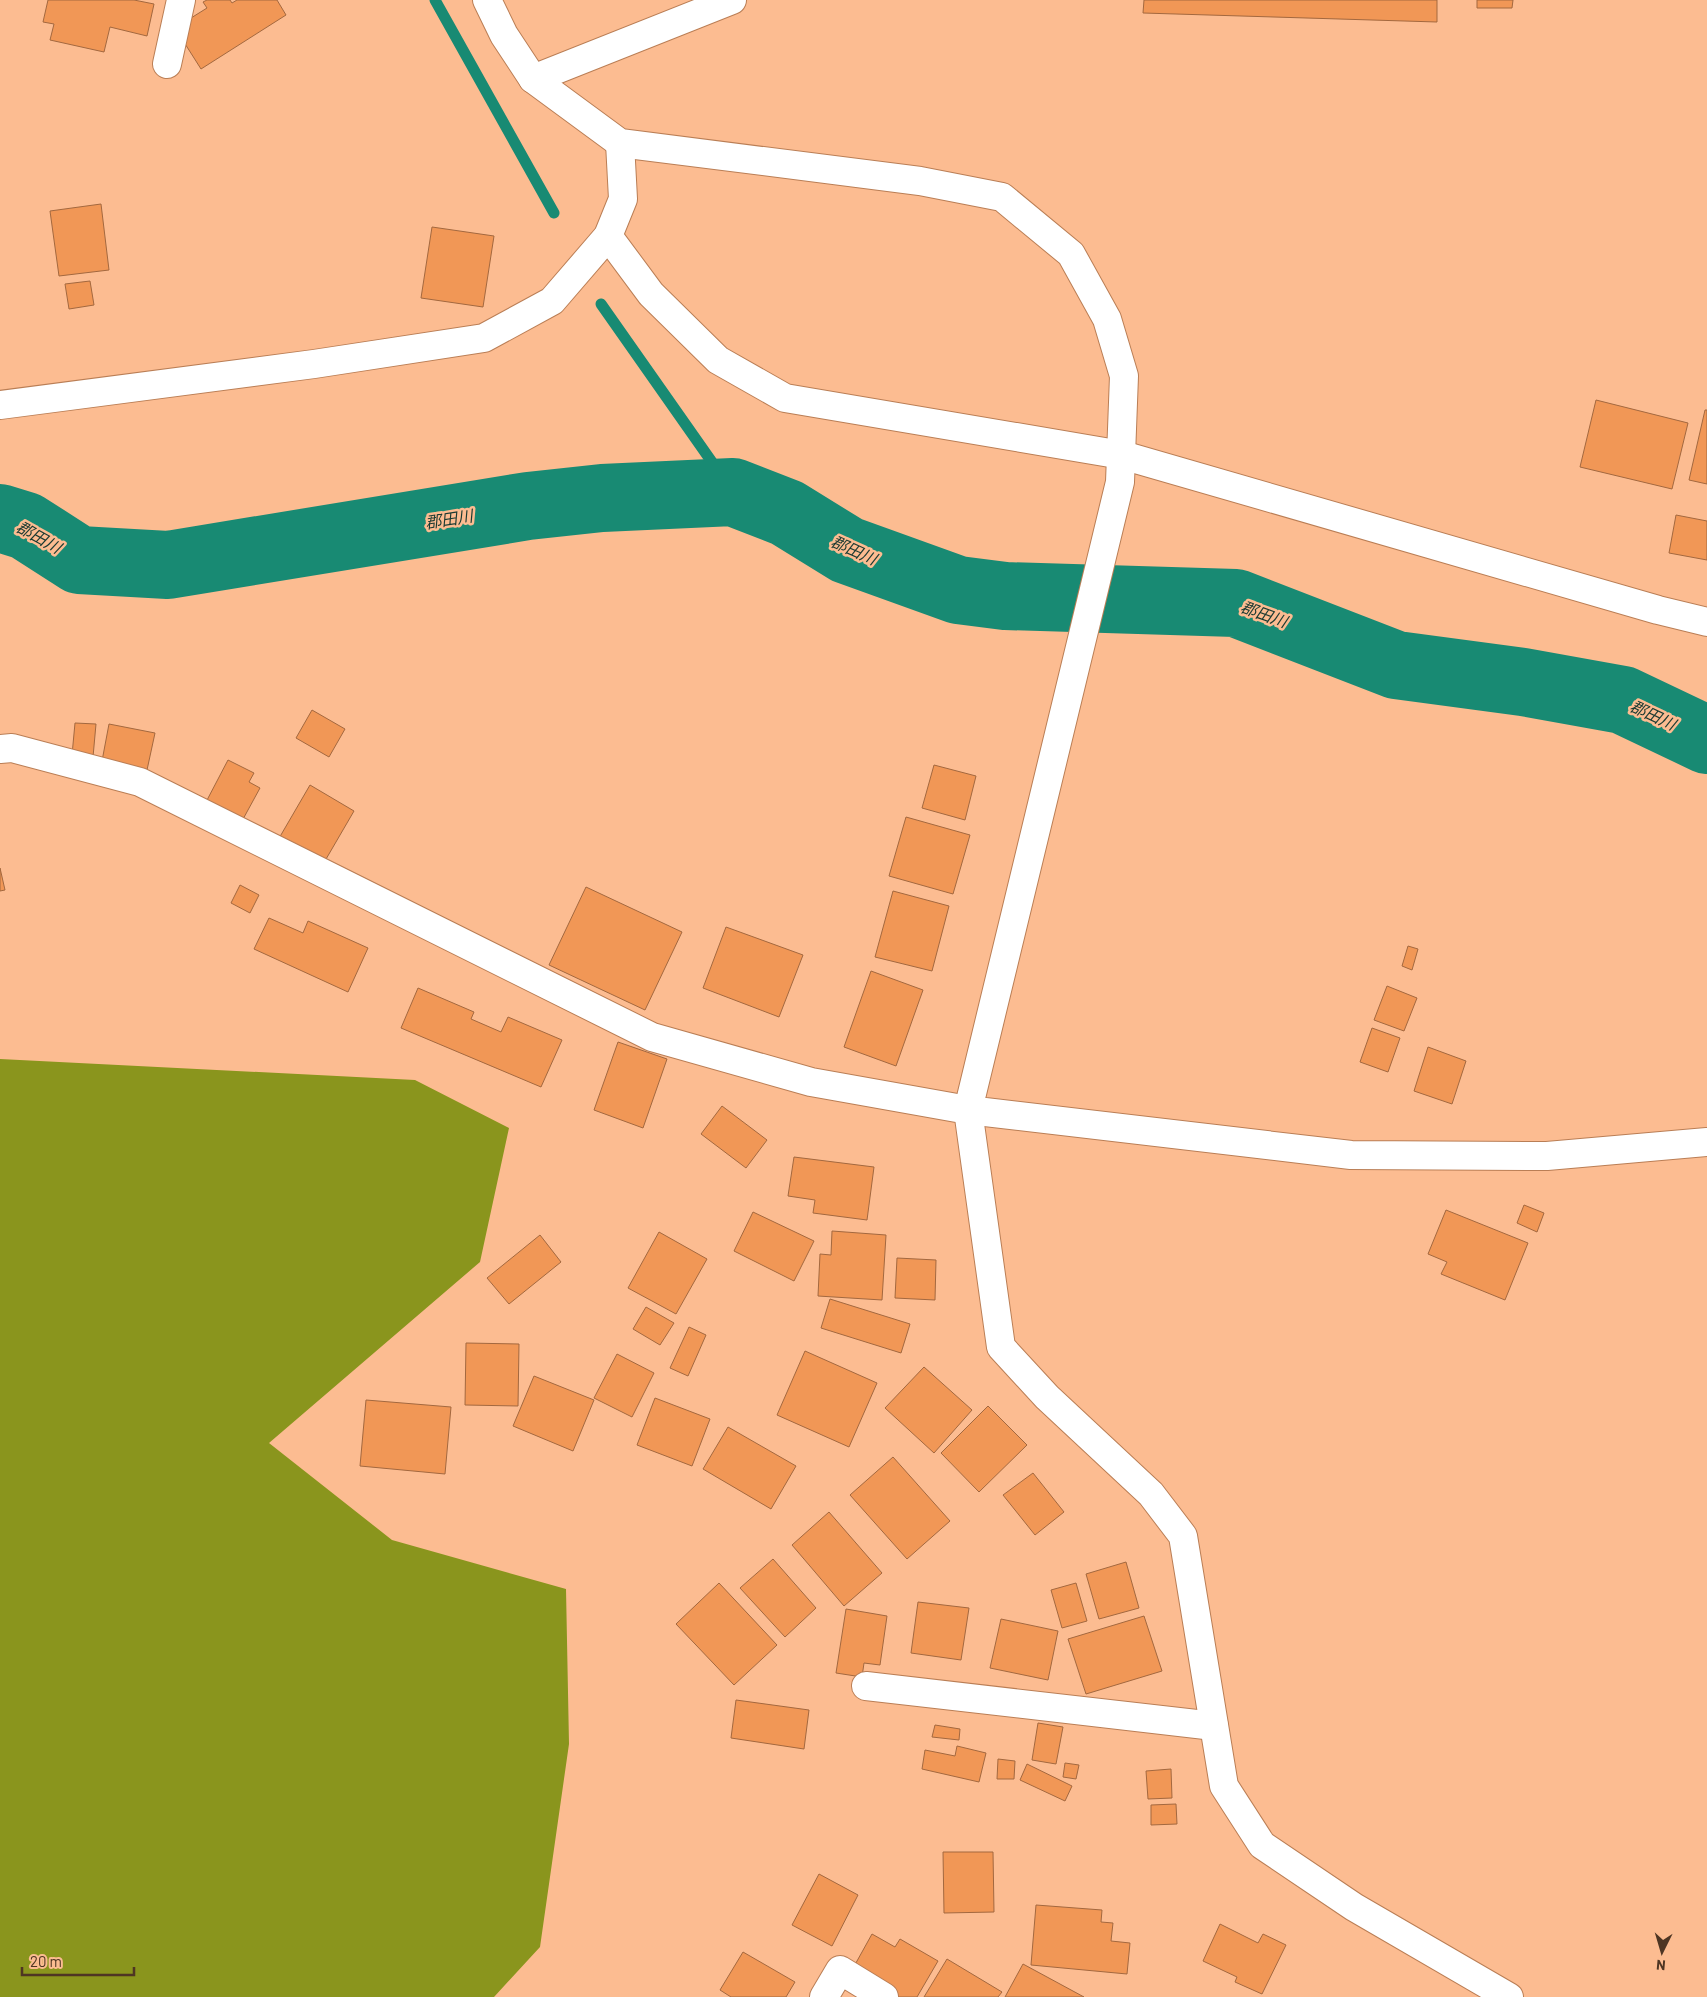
<svg xmlns="http://www.w3.org/2000/svg" width="1707" height="1997" font-family="Barlow,'Noto Sans JP',sans-serif">
<style>
.forest{fill:#8a951d}
.lines{fill:none;stroke-linecap:round;stroke-linejoin:round}
.stream{stroke:#188a73;stroke-width:11}
.river{stroke:#188a73;stroke-width:68}
.building{fill:#f19756;stroke:#a3683f}
.minor-casing{stroke:#ba7e55;stroke-width:30}
.tertiary-casing{stroke:#ba7e55;stroke-width:30}
.minor{stroke:#fff;stroke-width:28}
.tertiary{stroke:#fff;stroke-width:28}
.labels{text-anchor:middle;stroke-width:5;stroke-linejoin:round;paint-order:stroke}
.water-label{font-size:16px;font-style:italic;fill:#1a3931;stroke:#fcbc91}
</style>
<rect width="100%" height="100%" fill="#fcbc91"/>
<path class="forest" d="M0,1059L415,1080L509,1128L480,1262L269,1443L392,1540L566,1589L569,1744L540,1947L494,1997H0Z"/>
<g class="lines">
<g class="stream">
<path d="M435,0L554,213"/>
<path d="M601,304L733,492"/>
</g>
<path class="river" d="M0,518L26,526L79,560L168,565L528,506L602,498L733,492L787,513L847,550L958,590L1005,596L1236,603L1396,665L1523,682L1623,700L1707,740"/>
</g>
<g class="building">
<path d="M48,0H134L154,4L147,36L110,27L104,52L50,40L54,24L43,22Z"/>
<path d="M207,0H230L232,3L237,0H277L286,15L201,69L175,28L207,8L203,2Z"/>
<path d="M1144,0H1437V22L1143,13Z"/>
<path d="M1477,0H1513L1512,8H1477Z"/>
<path d="M101,204L109,270L59,276L50,211Z"/>
<path d="M432,227L494,236L483,307L421,298Z"/>
<path d="M90,281L94,305L69,309L65,284Z"/>
<path d="M1596,400L1688,423L1672,489L1580,467Z"/>
<path d="M1705,410H1707V484L1689,480Z"/>
<path d="M1676,515L1707,521V560L1669,553Z"/>
<path d="M312,710L345,729L329,757L296,738Z"/>
<path d="M75,723L96,724L93,757L72,755Z"/>
<path d="M109,724L155,733L147,770L102,761Z"/>
<path d="M228,760L254,773L249,782L260,788L242,821L206,802Z"/>
<path d="M934,765L976,776L965,820L922,808Z"/>
<path d="M310,785L354,811L322,866L278,840Z"/>
<path d="M906,817L970,835L953,894L889,876Z"/>
<path d="M0,868L5,890L0,891Z"/>
<path d="M240,885L259,895L250,913L231,903Z"/>
<path d="M586,887L682,932L645,1010L549,965Z"/>
<path d="M893,891L949,906L932,971L875,957Z"/>
<path d="M269,918L303,933L308,921L368,948L348,992L254,949Z"/>
<path d="M726,927L803,955L779,1017L703,988Z"/>
<path d="M1408,946L1418,949L1412,970L1402,966Z"/>
<path d="M871,971L923,990L896,1066L844,1047Z"/>
<path d="M1387,986L1417,998L1404,1031L1374,1020Z"/>
<path d="M418,988L474,1012L471,1019L501,1032L508,1017L562,1040L541,1087L401,1028Z"/>
<path d="M1372,1028L1400,1038L1388,1072L1360,1062Z"/>
<path d="M618,1042L667,1059L643,1128L594,1110Z"/>
<path d="M1428,1047L1466,1061L1452,1104L1414,1091Z"/>
<path d="M722,1106L767,1140L746,1168L701,1134Z"/>
<path d="M794,1157L874,1167L867,1220L813,1213L815,1200L788,1196Z"/>
<path d="M1524,1205L1544,1213L1537,1232L1517,1223Z"/>
<path d="M1446,1210L1528,1243L1505,1300L1441,1274L1447,1262L1428,1254Z"/>
<path d="M753,1212L814,1241L794,1281L734,1251Z"/>
<path d="M832,1231L886,1235L882,1300L818,1296L820,1254L831,1255Z"/>
<path d="M659,1232L707,1259L676,1314L628,1288Z"/>
<path d="M540,1235L561,1262L509,1304L487,1278Z"/>
<path d="M897,1258L936,1260L935,1300L895,1298Z"/>
<path d="M830,1299L910,1324L901,1353L821,1328Z"/>
<path d="M646,1307L674,1323L660,1345L633,1329Z"/>
<path d="M689,1327L706,1335L688,1376L670,1368Z"/>
<path d="M466,1343L519,1344L518,1406L465,1405Z"/>
<path d="M805,1351L877,1383L849,1447L777,1415Z"/>
<path d="M617,1354L654,1373L632,1417L594,1398Z"/>
<path d="M924,1367L972,1410L934,1453L885,1408Z"/>
<path d="M534,1376L594,1400L573,1451L513,1426Z"/>
<path d="M655,1398L710,1419L692,1466L637,1445Z"/>
<path d="M366,1400L451,1407L445,1474L360,1466Z"/>
<path d="M988,1406L1027,1445L979,1492L941,1453Z"/>
<path d="M728,1427L796,1466L771,1509L703,1469Z"/>
<path d="M893,1457L950,1521L907,1559L850,1495Z"/>
<path d="M1033,1473L1064,1512L1035,1535L1003,1495Z"/>
<path d="M829,1512L882,1573L844,1606L792,1545Z"/>
<path d="M773,1559L816,1608L785,1637L740,1588Z"/>
<path d="M1126,1562L1139,1608L1099,1619L1086,1574Z"/>
<path d="M719,1583L777,1645L734,1685L676,1624Z"/>
<path d="M1076,1583L1087,1621L1062,1628L1051,1590Z"/>
<path d="M918,1602L969,1608L961,1660L911,1653Z"/>
<path d="M846,1609L887,1616L880,1665L864,1663L862,1677L836,1673Z"/>
<path d="M1144,1616L1162,1671L1086,1694L1068,1639Z"/>
<path d="M1001,1619L1058,1631L1048,1680L990,1668Z"/>
<path d="M736,1700L809,1710L804,1749L731,1738Z"/>
<path d="M1038,1723L1063,1727L1056,1764L1032,1760Z"/>
<path d="M935,1725L960,1729L959,1740L932,1737Z"/>
<path d="M957,1746L986,1753L979,1782L922,1769L925,1750L955,1756Z"/>
<path d="M998,1759L1015,1761L1014,1779H997Z"/>
<path d="M1065,1763L1079,1765L1076,1779L1063,1777Z"/>
<path d="M1027,1764L1072,1786L1065,1801L1020,1780Z"/>
<path d="M1171,1769L1172,1798L1148,1799L1146,1771Z"/>
<path d="M1176,1804L1177,1824L1151,1825V1805Z"/>
<path d="M943,1852H993L994,1912L944,1913Z"/>
<path d="M819,1874L858,1895L832,1946L792,1925Z"/>
<path d="M1036,1905L1102,1910L1101,1922L1113,1923L1111,1941L1130,1943L1127,1974L1031,1965Z"/>
<path d="M1220,1924L1258,1943L1263,1934L1286,1945L1262,1994L1235,1982L1237,1977L1203,1961Z"/>
<path d="M872,1934L895,1947L900,1939L938,1961L917,1997H898L852,1970Z"/>
<path d="M743,1952L795,1982L786,1997H731L720,1990Z"/>
<path d="M947,1959L1002,1992L998,1997H924Z"/>
<path d="M1023,1964L1084,1997H1005Z"/>
</g>
<g class="lines">
<defs>
<g id="minor">
<path d="M167,64L181,0"/>
<path d="M533,79L732,0"/>
<path d="M608,236L651,294L718,360L785,398L1122,455L1658,610L1707,622"/>
<path d="M0,749L12,748L140,782L652,1037L811,1082L968,1110L1001,1347L1047,1397L1151,1494L1183,1536L1224,1786L1262,1845L1354,1907L1509,1997"/>
<path d="M866,1686L1214,1726"/>
<path d="M824,1997L840,1970L884,1997"/>
</g>
<g id="tertiary">
<path d="M487,0L504,35L533,79L620,143L920,181L1002,197L1071,254L1107,319L1124,376L1120,482L968,1110L1351,1155L1547,1156L1707,1142"/>
<path d="M0,405L314,364L484,338L552,301L608,236L623,199L620,143"/>
</g>
</defs>
<use href="#minor" class="minor-casing"/>
<use href="#tertiary" class="tertiary-casing"/>
<use href="#minor" class="minor"/>
<use href="#tertiary" class="tertiary"/>
</g>
<g class="labels">
<g class="water-label">
<text transform="translate(449 519) rotate(-9)" y="6">郡田川</text>
<text transform="translate(39 537) rotate(29)" y="6">郡田川</text>
<text transform="translate(854 550) rotate(24)" y="6">郡田川</text>
<text transform="translate(1264 614) rotate(20)" y="6">郡田川</text>
<text transform="translate(1653 715) rotate(25)" y="6">郡田川</text>
</g>
</g>
<g transform="translate(1662 1952) rotate(185)" stroke="#fcbc91" stroke-width="4" paint-order="stroke">
<path d="M0-4L9 19L0 12L-9 19Z" fill="#4e3523"/>
<text y="-8" font-size="14" font-weight="bold" text-anchor="middle" fill="#4e3523">N</text>
</g>
<path d="M22 1967v8h112v-8" fill="none" stroke="#4e3523" stroke-width="2.5"/>
<text x="30" y="1967" font-size="15" fill="#4e3523" stroke="#fcbc91" stroke-width="4" paint-order="stroke">20 m</text>
</svg>
